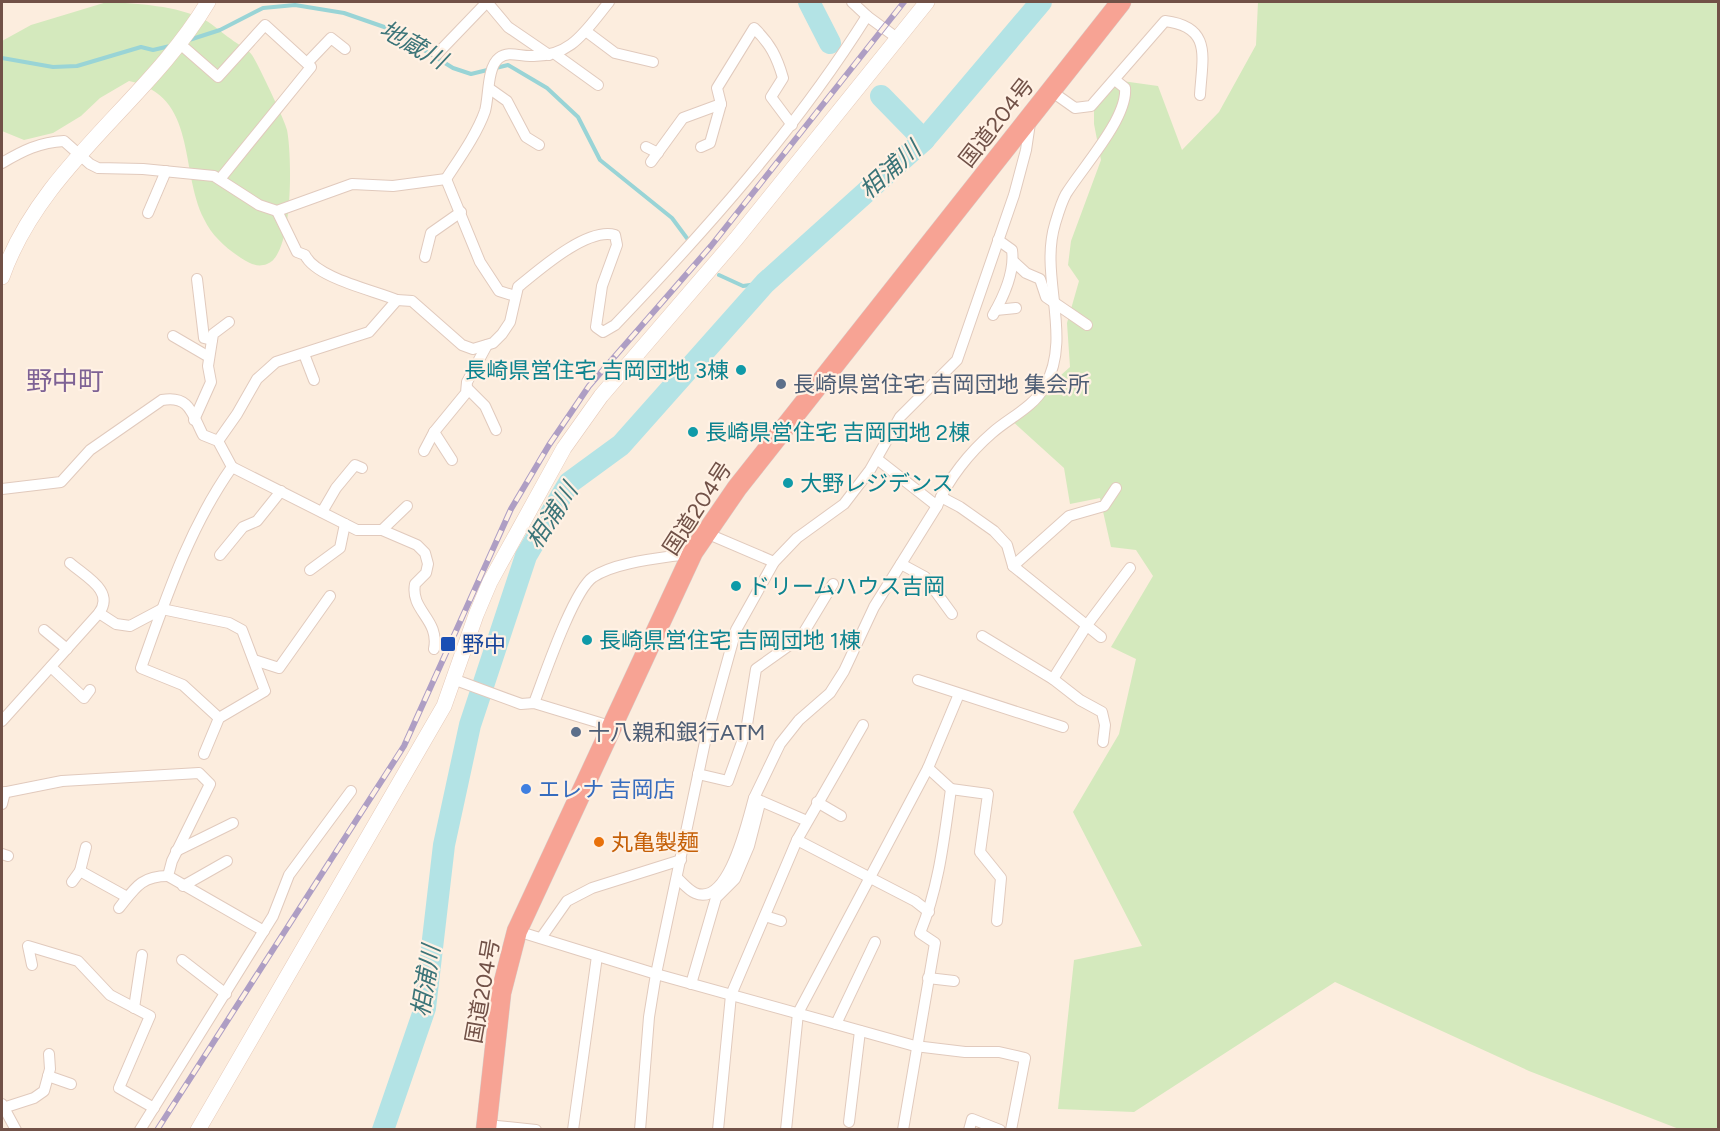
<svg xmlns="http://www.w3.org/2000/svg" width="1720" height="1131" font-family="Figtree,'Noto Sans JP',sans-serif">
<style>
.green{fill:#d4e9bd}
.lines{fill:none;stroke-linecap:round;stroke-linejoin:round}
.stream{stroke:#99d4d6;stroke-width:4}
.river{stroke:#b3e3e5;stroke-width:22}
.street-casing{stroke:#e1cabd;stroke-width:12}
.secondary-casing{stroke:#e6caba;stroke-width:16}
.highway-casing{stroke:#d7cecb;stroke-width:21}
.street{stroke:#fff;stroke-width:10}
.secondary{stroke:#fff;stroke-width:15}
.highway{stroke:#f7a394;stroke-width:20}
.rail-casing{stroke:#ae9ec4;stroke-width:6}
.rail{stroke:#fff1e4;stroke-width:4;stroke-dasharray:11;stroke-linecap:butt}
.culture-dot{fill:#0f9aa8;stroke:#fff1e4;stroke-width:2}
.service-dot{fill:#5c6f8a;stroke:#fff1e4;stroke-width:2}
.transit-dot{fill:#1a4fb4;stroke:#fff1e4;stroke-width:2}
.shop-dot{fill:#3f7fe0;stroke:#fff1e4;stroke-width:2}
.food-dot{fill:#e8710a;stroke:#fff1e4;stroke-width:2}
.labels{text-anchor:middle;stroke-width:4.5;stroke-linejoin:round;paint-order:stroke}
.street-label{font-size:22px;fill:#715147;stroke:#fff1e4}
.culture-label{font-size:22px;fill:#0d838f;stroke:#fff1e4;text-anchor:start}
.service-label{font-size:22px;fill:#4e5e75;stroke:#fff1e4;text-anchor:start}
.transit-label{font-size:22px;fill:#164399;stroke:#fff1e4;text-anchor:start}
.shop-label{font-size:22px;fill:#366cbe;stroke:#fff1e4;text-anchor:start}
.food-label{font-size:22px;fill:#c56008;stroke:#fff1e4;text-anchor:start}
.water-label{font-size:24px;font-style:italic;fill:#3b7478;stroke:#fff1e4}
.quarter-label{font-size:26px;fill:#7e6295;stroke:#fff1e4}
</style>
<rect width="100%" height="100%" fill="#fcedde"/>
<g class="green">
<path d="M107,2C138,4 176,5 205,20C214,25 222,33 231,39C237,44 248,49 252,55C258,64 285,121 287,130C292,154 294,255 267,264C257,268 249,263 241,258C226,248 212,236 204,219C179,169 198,96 129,81L100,98L81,116L53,133L24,140L2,131V41L31,25Z"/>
<path d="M1258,2H1718V1129H1679L1529,1071L1335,982L1134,1112L1058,1109L1074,960L1142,946L1073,812L1119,734L1136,659L1111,647L1153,576L1136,550L1111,547L1100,498L1070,504L1064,468L1011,420L1070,367L1067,323L1079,281L1068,265L1071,241L1101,160L1094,124V97L1115,80L1158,86L1182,150L1219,112L1256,45Z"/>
</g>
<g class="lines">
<g class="stream">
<path d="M189,40L220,30L263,8L295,5L344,13L390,29L453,68L471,74L508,65L547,88L578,117L600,160L672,218L689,241"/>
<path d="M2,58L53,67L77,66L141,47L153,50L170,46"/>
<path d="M719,275L743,286L765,283"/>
</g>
<g class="river">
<path d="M809,2L830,43"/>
<path d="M881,96L924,140"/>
<path d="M383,1130L425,1008L444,845L470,725L526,556L569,483L621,445L765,283L924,140L1041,2"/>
</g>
<defs>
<g id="street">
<path d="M487,2L508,27L549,55"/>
<path d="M852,2L867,16"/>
<path d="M587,32L615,53L653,62"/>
<path d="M179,43L218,77L265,25L311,67L220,179"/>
<path d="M437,54L487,2"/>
<path d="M555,54L598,85"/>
<path d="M307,63L331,38L345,49"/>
<path d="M490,89L507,101L526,137L539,145"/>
<path d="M1051,91L1075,108L1091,106L1165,21C1213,27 1202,58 1200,95"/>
<path d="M646,147L658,153"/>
<path d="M701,147L710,143L721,104"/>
<path d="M651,162L683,118L721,104L717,88L754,28C770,43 777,57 783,78L771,97L792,125"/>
<path d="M2,163C22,151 40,142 64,141L90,164L98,168L143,169L214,176L259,205L277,211L352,184L393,186L446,179"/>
<path d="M446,179C459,159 477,134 485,111C489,97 487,67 499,58C508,51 519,56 530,56C571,58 586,30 609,2"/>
<path d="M446,179L480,262L499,291L515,296"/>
<path d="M277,211L297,252L305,255C316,278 373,290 397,300"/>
<path d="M148,213L166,171"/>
<path d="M425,257L431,233L461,212"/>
<path d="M1014,262L1026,273L1040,279L1046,297L1087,325"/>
<path d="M197,279L204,338L212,340"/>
<path d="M996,310L1016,308"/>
<path d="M993,315C1004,296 1015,272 1012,250L998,240"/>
<path d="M173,336L209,357"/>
<path d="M304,354L314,380"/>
<path d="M467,388L485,406L496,430"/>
<path d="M194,420L211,382L208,366L213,334L229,322"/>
<path d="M434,432L452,460"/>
<path d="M218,441L237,414L257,379L276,362L369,332L397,300L412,301L462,345L473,349L493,343L502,334L510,322L518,287C539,270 587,227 615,235L617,245L602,286L596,327L603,332L615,325C707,229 796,129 867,16L897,38"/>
<path d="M424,451L434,432L466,393L467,382L487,345"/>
<path d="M877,459L937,506C948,479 970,452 992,433C1010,417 1033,408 1045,386C1073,336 1039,277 1055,224C1058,214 1061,203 1066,194C1082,168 1128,118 1125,88L1115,80"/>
<path d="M232,467L357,530H382L417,545L425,553L428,564L426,573L415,584C410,611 440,619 434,649"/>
<path d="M2,489L61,482L90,450L162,400C190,395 192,414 203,435L218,441L232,467C189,528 166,598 141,668L183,685L219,718"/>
<path d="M941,497L960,507L994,531L1007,545L1013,566L1101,637"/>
<path d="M322,512L336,488L355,465L362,468"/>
<path d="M382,530L407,506"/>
<path d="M706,533L774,562"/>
<path d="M220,555L243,527L257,521L281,491"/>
<path d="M70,563C86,577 115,591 99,613"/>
<path d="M901,564L925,577L952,614"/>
<path d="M1013,566L1069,516L1104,506L1116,488"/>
<path d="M310,570L340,548L345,524"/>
<path d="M44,630L67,649"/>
<path d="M982,636L1053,679L1087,625L1130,568"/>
<path d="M254,660L279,668L330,596"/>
<path d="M51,667L84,698L90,690"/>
<path d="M453,679L521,704L534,703L610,726"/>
<path d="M1053,679L1080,700L1102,712L1105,725L1103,742"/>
<path d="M918,680L1063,727"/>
<path d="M534,703C544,677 573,591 593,577C617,561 664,558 693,553"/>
<path d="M2,721L99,613L116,624L130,626L162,609L229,623L242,630L265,691L219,718L204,754"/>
<path d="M863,725L797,840L915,901L929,912"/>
<path d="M698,774L728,781L746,731L756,669L801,637L833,584"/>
<path d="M951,789L988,794L980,852L1001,878L997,921"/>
<path d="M2,793L62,781L199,773L210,784L172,861L168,876L264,931"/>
<path d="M754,798L780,744L799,720L830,693L844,671L874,607L937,506"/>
<path d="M817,802L841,816"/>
<path d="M2,804L5,792"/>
<path d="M176,851L233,823"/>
<path d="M2,854L8,856"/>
<path d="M80,871L86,847"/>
<path d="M677,878C682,882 688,890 695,893C729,908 748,818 754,798L807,821"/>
<path d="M72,882L80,871L127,897"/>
<path d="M183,886L227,861"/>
<path d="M119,908C135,888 141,876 168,876"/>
<path d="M765,916L781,921"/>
<path d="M517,931L656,974L915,1046L965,1052H999L1025,1058L1011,1130"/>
<path d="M541,938L567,901L592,888L681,860"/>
<path d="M182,960L226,994"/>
<path d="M32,965L28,946L78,961L110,995L150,1016L119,1088L154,1108"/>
<path d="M928,978L954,981"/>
<path d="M691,984L716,898L735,879L749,846L759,807"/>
<path d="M134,1008L142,955"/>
<path d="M836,1024L875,942"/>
<path d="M48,1076L71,1084"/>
<path d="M2,1104L16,1130"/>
<path d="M3,1108L34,1098L44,1091L50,1069L49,1054"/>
<path d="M849,1122L860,1031"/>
<path d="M487,1125L536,1130"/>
<path d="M140,1130L273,916L289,875L351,791"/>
<path d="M573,1130L597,956"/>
<path d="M640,1130L649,1017L656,974L705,742L736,630L774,562L797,538L844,504L870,470L900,417L957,360L1014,195L1026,150L1030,123"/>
<path d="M718,1130L731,995L797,840"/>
<path d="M786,1130L798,1013L928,768L959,694"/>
<path d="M903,1130L935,943L920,933C939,887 944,839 951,789L928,768"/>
<path d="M969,1130L972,1119L1000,1130"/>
</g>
<g id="secondary">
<path d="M2,277C41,166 149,101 208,2"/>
<path d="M198,1130L444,706L476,615L490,582L564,448L601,396L736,239L927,2"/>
</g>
<path id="highway" d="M486,1130L501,993L517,931L693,552L737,488L1121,2"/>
</defs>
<use href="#street" class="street-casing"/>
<use href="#secondary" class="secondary-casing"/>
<use href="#highway" class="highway-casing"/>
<use href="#street" class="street"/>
<use href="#secondary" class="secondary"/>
<use href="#highway" class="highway"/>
<defs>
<path id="rail" d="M157,1130L404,746L511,509L549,445L589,386L711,246L904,2"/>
</defs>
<use href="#rail" class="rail-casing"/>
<use href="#rail" class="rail"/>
</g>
<g class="culture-dot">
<circle cx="741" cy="370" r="6"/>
<circle cx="693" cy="432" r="6"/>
<circle cx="788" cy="483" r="6"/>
<circle cx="736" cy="586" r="6"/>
<circle cx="587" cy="640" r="6"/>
</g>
<g class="service-dot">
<circle cx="781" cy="384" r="6"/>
<circle cx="576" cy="732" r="6"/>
</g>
<rect class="transit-dot" x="440" y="636" width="16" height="16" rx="3"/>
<circle class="shop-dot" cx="526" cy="789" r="6"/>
<circle class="food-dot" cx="599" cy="842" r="6"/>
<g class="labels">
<g class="street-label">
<text transform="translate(996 122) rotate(-52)" y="8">国道204号</text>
<text transform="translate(697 508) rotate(-57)" y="8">国道204号</text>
<text transform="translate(482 991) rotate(-80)" y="8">国道204号</text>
</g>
<g class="culture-label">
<text x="729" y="378" text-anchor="end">長崎県営住宅 吉岡団地 3棟</text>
<text x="705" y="440">長崎県営住宅 吉岡団地 2棟</text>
<text x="800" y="491">大野レジデンス</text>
<text x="748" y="594">ドリームハウス吉岡</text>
<text x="599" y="648">長崎県営住宅 吉岡団地 1棟</text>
</g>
<g class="service-label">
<text x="793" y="392">長崎県営住宅 吉岡団地 集会所</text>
<text x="588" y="740">十八親和銀行ATM</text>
</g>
<g class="transit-label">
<text x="462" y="652">野中</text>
</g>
<g class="shop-label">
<text x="538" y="797">エレナ 吉岡店</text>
</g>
<g class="food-label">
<text x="611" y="850">丸亀製麺</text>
</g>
<g class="water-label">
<text transform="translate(413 45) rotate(29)" y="8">地蔵川</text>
<text transform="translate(890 170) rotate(-42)" y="8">相浦川</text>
<text transform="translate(552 516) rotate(-57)" y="8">相浦川</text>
<text transform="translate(426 981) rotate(-81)" y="8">相浦川</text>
</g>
<g class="quarter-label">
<text x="65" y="390">野中町</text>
</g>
</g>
<rect width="1720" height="1131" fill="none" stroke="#715147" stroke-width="6"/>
</svg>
